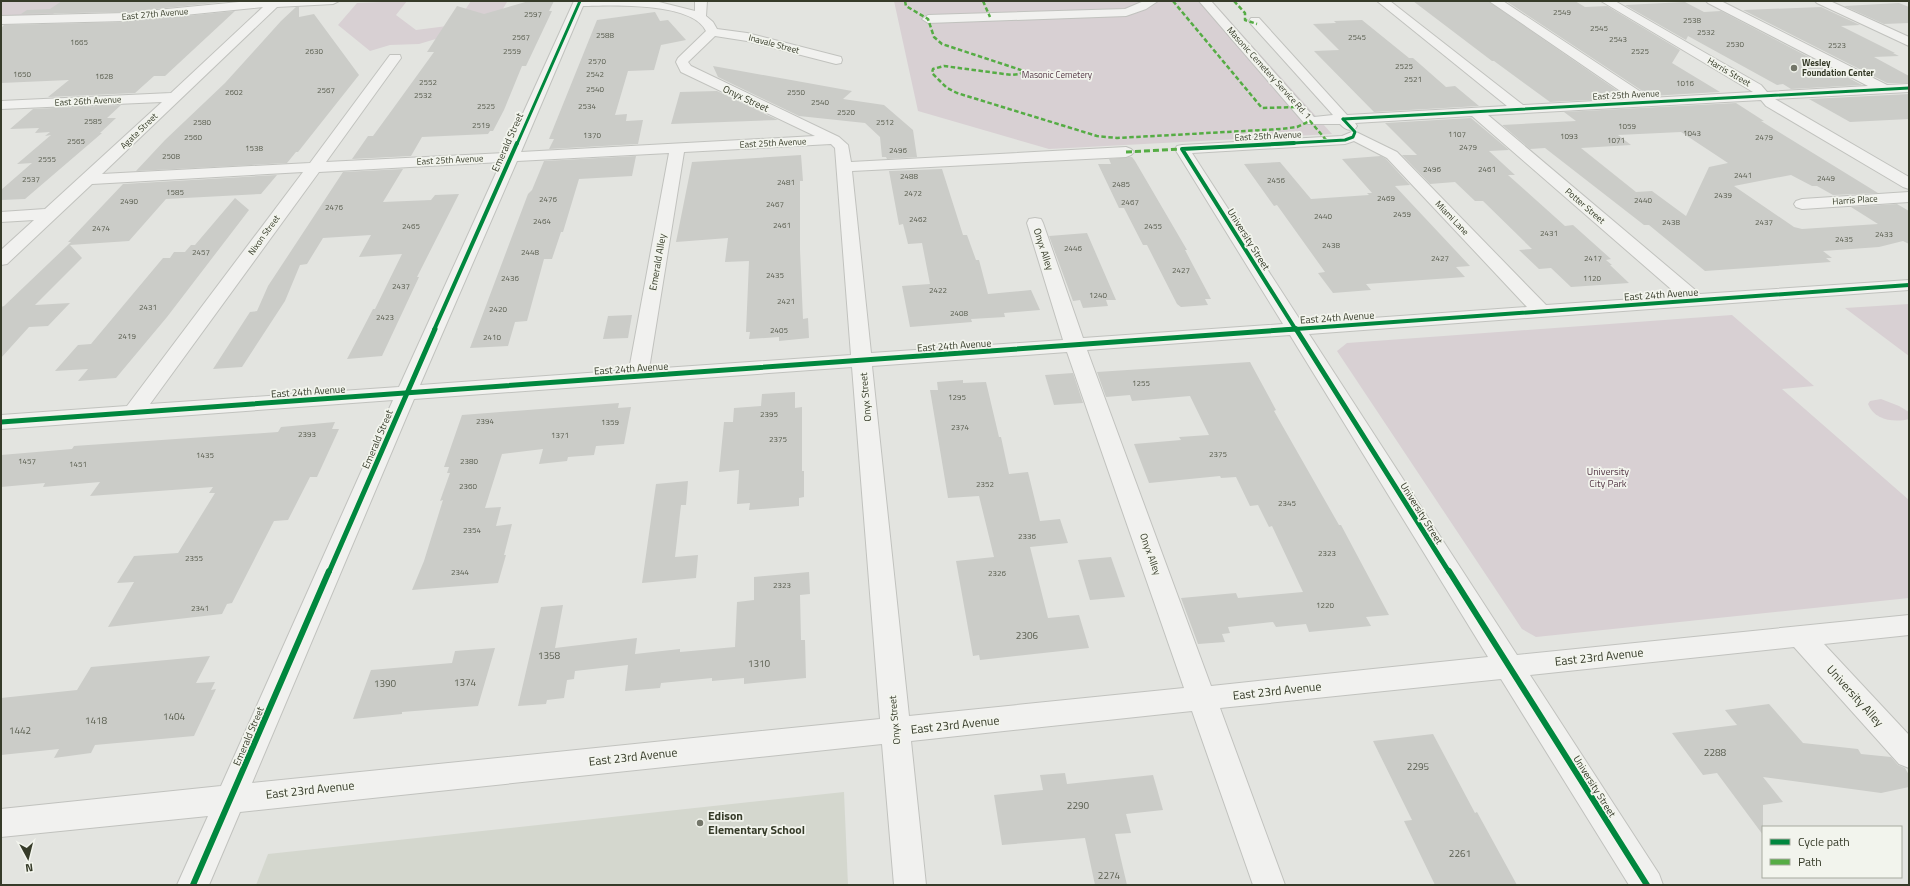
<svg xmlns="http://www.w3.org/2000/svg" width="1910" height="886" font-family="'Titillium Web',sans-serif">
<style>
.built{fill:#d4d7ce}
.green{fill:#d8d0d3}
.building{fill:#cbccc8;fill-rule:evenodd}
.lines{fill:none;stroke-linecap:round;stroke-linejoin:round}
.minor-casing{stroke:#c1c2be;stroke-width:2}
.minor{fill:#f1f1ef;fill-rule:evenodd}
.quiet-far1{stroke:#55ac44;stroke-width:2.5;stroke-dasharray:4.5 2.5;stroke-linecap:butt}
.quiet{stroke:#55ac44;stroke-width:3;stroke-dasharray:6 3;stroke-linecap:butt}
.cycleway-far3-casing{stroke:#f2f4ed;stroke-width:4.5}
.cycleway-far2-casing{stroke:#f2f4ed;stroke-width:6}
.cycleway-far1-casing{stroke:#f2f4ed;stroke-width:8}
.cycleway-casing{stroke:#f2f4ed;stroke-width:9}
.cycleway-far3{stroke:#00873e;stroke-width:3}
.cycleway-far2{stroke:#00873e;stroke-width:4}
.cycleway-far1{stroke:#00873e;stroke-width:5}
.cycleway{stroke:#00873e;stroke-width:6}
.poi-dot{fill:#737669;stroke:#f2f4ed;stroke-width:1.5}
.labels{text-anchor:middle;stroke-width:3.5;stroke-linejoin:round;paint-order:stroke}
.number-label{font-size:8px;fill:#5c6052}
.far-street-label{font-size:9px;fill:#363b29;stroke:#f2f4ed}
.far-poi-label{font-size:9px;font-weight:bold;fill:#363b29;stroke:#f2f4ed;text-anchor:start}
.far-park-label{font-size:9px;fill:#553847;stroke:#f2f4ed}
.street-label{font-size:10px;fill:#363b29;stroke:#f2f4ed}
.park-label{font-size:10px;fill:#553847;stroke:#f2f4ed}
.near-number-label{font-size:10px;fill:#5c6052}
.near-street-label{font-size:12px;fill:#363b29;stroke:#f2f4ed}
.near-poi-label{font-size:12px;font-weight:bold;fill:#363b29;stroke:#f2f4ed;text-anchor:start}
</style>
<rect width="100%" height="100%" fill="#e3e4e0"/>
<path class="built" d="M844,792L848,885H256L268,854Z"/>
<g class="green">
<path d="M1,1H72L50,16L1,17Z"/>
<path d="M407,1L396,15L416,30L455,25L471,1H511L507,2L488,34L449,35L419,44L390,45L370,51L338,25L357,3Z"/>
<path d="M894,1H1212L1332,134L1049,149L918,111Z"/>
<path d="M1909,304V356L1845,308Z"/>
<path d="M1732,315L1814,386L1782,389L1909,500V598L1536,637L1522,629L1337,351L1347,343Z"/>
<path d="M1881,399L1899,406L1909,412V419C1894,423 1874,420 1868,404L1870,401Z"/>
</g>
<g class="building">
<path d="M62,1H234L126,12L21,14L27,10L50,9Z"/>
<path d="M529,1H554L549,11H552L526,66H522L504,110L493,131H490L488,134L422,137L411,156L352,159L368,136H373L392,110L434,52H427L457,6L484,14Z"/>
<path d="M1413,1H1488L1628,98L1550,102L1494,61H1492Z"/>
<path d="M1506,1H1575L1585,7L1607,6L1680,50L1672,63L1720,92L1650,96Z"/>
<path d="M1685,2L1704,12L1721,11L1862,85L1791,89L1783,84L1777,85L1688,36L1686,40L1625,5Z"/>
<path d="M1899,3L1909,7V23L1884,24L1844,6Z"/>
<path d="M296,7H299V17L314,14L359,75L298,152H296L287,163L136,171L165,140L225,83L281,21Z"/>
<path d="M1821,7L1860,25L1841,26L1895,53H1893L1899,56L1874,57L1909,76V83H1887L1743,10Z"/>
<path d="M235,11L165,76H154L135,93L48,97L69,80L1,83V28L4,25L126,22Z"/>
<path d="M655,12L660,21L668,20L686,40L661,45L654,70L628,71L615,115L627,114L626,121L643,120L638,144L549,149L554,139H549L597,20Z"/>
<path d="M1362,20L1409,58H1413L1446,87L1455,86L1479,106L1374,112L1314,51L1339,50L1313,24L1336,23L1334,21Z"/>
<path d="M713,66L852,91L843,99L884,105L913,130L917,157L887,159L886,157H882L880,137L865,123L799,116L718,77Z"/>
<path d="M717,91L778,120L671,124L680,92Z"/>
<path d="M1909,94V119L1850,122L1809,99Z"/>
<path d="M1736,103L1764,121H1761L1878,193L1833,195L1817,186H1812L1791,175L1734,186L1794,227L1802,229L1878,224L1851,207L1897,204L1909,211V244L1903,241L1879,247L1823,251L1832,258H1826L1831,262L1705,271L1649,225H1644L1545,148L1530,149L1494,118L1502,125L1576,121L1564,112ZM1681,132L1728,163L1709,167L1686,216L1652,191L1636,192L1581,148L1631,145L1618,135Z"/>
<path d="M121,105L107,118H116L100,133H102L25,199L1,200V190L32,163L17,164L51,135L45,136L50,132L35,133L39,128L10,129L33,109Z"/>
<path d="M1471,118L1509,150L1489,151L1515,175H1508L1565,226L1573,225L1611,259L1606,260L1612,265H1610L1629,283L1571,287L1551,268L1539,269L1519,250L1532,249L1483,201H1475L1455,182L1430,184L1402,155H1417L1385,123Z"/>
<path d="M801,155L803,181H800V250L803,319L808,318L809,338L779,341V337L749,339L750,332H746L749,261L725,262L728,238L676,242L692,162Z"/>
<path d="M636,156L632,176L579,179L563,232H561L552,259H544L527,321L515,322L508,346L470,348L528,194L532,190L544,161Z"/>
<path d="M1381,156L1386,159L1410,185L1395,186L1470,266L1456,267L1465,277L1366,284L1371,290L1333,293L1318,273L1325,272L1277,205L1274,206L1244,164L1280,162L1311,199L1369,195L1367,193H1372L1342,159Z"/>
<path d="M1130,157H1132L1135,161L1187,250H1185L1211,299H1205L1208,305L1181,307L1177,304L1147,245H1143L1124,208H1119L1098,164H1111L1109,159Z"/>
<path d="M403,169L383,202L431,200L435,195L459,194L417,277H419L382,356L347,359L373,309H375L402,254L359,257L371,235L323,238L307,264L300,265L285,301L242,367L213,369L250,312L257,311L268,286L343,172Z"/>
<path d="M942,169L963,235H967L976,260H979L988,294L1031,290L1040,310L1004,313L1005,317L971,319L972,322L910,327L902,286L930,284L922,243L908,244L903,224L899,225L889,171Z"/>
<path d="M277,175L261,194L166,199L129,241L70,245L82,258L35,305L70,303L48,326L29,327L1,358V307L4,306L71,242H68L123,184Z"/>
<path d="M235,198L249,210L167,317L116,378L78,381L88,369L55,371L78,345L91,344L163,258H170L174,252H185L191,245H195Z"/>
<path d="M1087,233L1116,300H1106L1108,306L1083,308L1080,300L1073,301L1049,236Z"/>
<path d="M632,315L628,338L603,339L608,316Z"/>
<path d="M1250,362L1276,410L1274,411L1339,525H1341L1389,615L1366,617L1371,626L1309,632L1306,624L1276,627L1273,622L1228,627L1230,633L1222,634L1225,642L1198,644L1181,598L1236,593L1238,598L1303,592L1272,526L1269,527L1258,505L1250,506L1236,477L1221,478L1220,476L1149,483L1134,444L1181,440L1179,437L1209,435L1190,396L1132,401L1130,395L1106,397L1097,372Z"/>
<path d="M1073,373L1083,403L1054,405L1045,375Z"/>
<path d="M963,380V383L986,382L999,437H1001L1009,474L1028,472L1040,521L1060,519L1068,543L1030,547L1048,618L1079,615L1089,648L980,660L979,655L973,656L956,561L994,557L979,496L948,498L930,390H938L937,382Z"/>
<path d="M795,392V408L802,407V471H804V497L799,498V506L749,510L750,503L737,504L739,470L719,472L724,422H733L734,408L761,406L762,394Z"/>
<path d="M619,403L618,408L631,407L624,444L596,446L594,455L568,457L567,461L539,464L543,449L502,454L485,508L501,507L496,526L512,524L504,555H506L498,583L412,590L424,561L443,500L440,501L450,473H447L449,467H444L462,415Z"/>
<path d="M335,422L332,429H339L317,477H310L288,520L274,521L232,603L227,604L222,614L108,627L134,582L117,583L134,556L178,553L215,493H209L213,487L90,496L100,482L43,487L45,483L1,487V455L72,449L74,446L278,432L281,427Z"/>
<path d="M688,481L686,505H681L675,557L698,555L696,578L642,583L656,484Z"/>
<path d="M1111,557L1125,597L1090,600L1078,560Z"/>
<path d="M809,572L810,594L800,595L801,640H805L806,678L744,684V678L712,681V678L661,683L660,688L625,691L628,665L575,671L574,679L567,680L564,698L547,700L546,704L518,706L541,607L563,605L555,648L637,638L635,654L680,649V652L735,647L737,602L754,600V577Z"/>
<path d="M495,648L478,706L402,712V714L353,719L371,670L452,663L455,651Z"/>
<path d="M210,656L196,683L215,682L211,690L216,689L194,736L95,745L91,753L54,758L59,749L1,755V698L77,690L91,667Z"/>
<path d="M1769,704L1803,743L1858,749L1861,754L1891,757L1898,765L1905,768L1909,775V787L1881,793L1763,777L1783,802L1763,805V835L1717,773L1703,775L1672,733L1737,725L1725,710Z"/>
<path d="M1433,734L1475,813L1477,812L1517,885H1435L1404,821L1412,820L1373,741Z"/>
<path d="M1065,773L1067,784L1153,775L1163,810L1126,814L1131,833L1115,834L1127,885H1095L1085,838L1002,845L994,795L1043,790L1040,775Z"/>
</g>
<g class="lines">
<defs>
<g id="minor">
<path d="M339,1L333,4L277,7L102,174L310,163L390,55H400L401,58L326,162L505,153L574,1H655L695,11V1H707L706,16L713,22L717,29L747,33L841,57L842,60L841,63L836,64L747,41L715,36L688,62L691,66L839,137L848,145L851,162L1126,147L1131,149L1134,152L1131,155L1126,157L852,171L871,353L1063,340L1027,223L1029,219L1035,218L1041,219L1043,223L1083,338L1283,324L1175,149L1177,146L1182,145L1342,136L1354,131L1397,152L1546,305L1679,296L1472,116L1355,123L1357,126L1355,129C1348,131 1345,129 1340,124H1305L1199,1H1211L1314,117L1333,115L1251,24L1249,21L1251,18H1259L1347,115L1507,106L1377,1H1390L1523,105L1632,99L1489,1H1503L1650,98L1753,92L1601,1H1615L1761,85L1767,92L1868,86L1708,3L1706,1H1721L1887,85L1909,84V92L1775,99L1909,177V189L1903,187L1766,106L1761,100L1488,115L1700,294L1909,280V290L1309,334L1517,655L1909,615V635L1824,644L1909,735V768L1899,764L1794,647L1530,675L1659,874L1663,885H1629L1501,679L1220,708L1285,885H1253L1192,711L911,741L926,885H894L882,744L240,812L209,885H177L208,816L1,837V809L221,786L393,400L1,429V415L127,406L303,172L92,184L7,264L1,265V250L34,220L1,222V212L45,209L162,102L1,109V101L171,93L263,7L126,21L1,24V16L126,13L239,2ZM583,6C611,5 693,2 706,31L678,58L676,62L681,72L815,136L521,152ZM1354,141L1387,158L1527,307L1302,323L1192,153L1345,144ZM831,144L835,148L851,355L649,369L684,152ZM669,153L629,370L420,385L517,161ZM501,162L399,387L150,404L319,172ZM1290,335L1488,657L1211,686L1087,350ZM1067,352L1184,688L909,716L872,366ZM852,367L880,719L252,783L414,399Z"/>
<path d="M1144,1H1158L1146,9L1126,16L928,23L922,19L928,15L1125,9Z"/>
<path d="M1815,1H1830L1909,37V46L1817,3Z"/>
<path d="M1909,192V202L1802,209L1796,207L1794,204L1796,201L1802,199Z"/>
</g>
</defs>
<use href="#minor" class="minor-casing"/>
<use href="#minor" class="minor"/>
<g class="quiet-far1">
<path d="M905,1L906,6L928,19L934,37L942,44L1024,71L1020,74L1012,75L944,66L933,69L932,73L947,88L957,93L1097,136L1117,138L1281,129L1297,127L1310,121L1327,141"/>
<path d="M983,1L990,17"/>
<path d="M1173,1L1262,108L1297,107"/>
<path d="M1234,1L1245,13V20L1257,24"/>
</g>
<path class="quiet" d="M1126,152L1182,149"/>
<defs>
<g id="cycleway-far3">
<path d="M1343,119L1909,88"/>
<path d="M517,144L580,1"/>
<path d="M1276,144L1345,140L1353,137L1355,132L1343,119"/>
</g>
<g id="cycleway-far2">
<path d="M1294,143L1182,149L1296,330"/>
<path d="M434,330L517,143"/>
<path d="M1282,330L1909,285"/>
</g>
<g id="cycleway-far1">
<path d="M1296,329L1449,572"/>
<path d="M1,422L1296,329"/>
<path d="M329,572L435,329"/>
</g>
<g id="cycleway">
<path d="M1449,571L1647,885"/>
<path d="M193,885L329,571"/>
</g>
</defs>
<use href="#cycleway-far3" class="cycleway-far3-casing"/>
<use href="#cycleway-far2" class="cycleway-far2-casing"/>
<use href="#cycleway-far1" class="cycleway-far1-casing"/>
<use href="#cycleway" class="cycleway-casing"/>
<use href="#cycleway-far3" class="cycleway-far3"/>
<use href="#cycleway-far2" class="cycleway-far2"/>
<use href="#cycleway-far1" class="cycleway-far1"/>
<use href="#cycleway" class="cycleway"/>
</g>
<g class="poi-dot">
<circle cx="1794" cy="68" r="4"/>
<circle cx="700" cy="823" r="4"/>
</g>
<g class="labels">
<g class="number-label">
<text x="1562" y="15">2549</text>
<text x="533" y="17">2597</text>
<text x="1692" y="23">2538</text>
<text x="1599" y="31">2545</text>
<text x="1706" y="35">2532</text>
<text x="605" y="38">2588</text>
<text x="521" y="40">2567</text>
<text x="1357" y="40">2545</text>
<text x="1618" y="42">2543</text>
<text x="79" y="45">1665</text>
<text x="1735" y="47">2530</text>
<text x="1837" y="48">2523</text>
<text x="314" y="54">2630</text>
<text x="512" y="54">2559</text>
<text x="1640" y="54">2525</text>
<text x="597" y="64">2570</text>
<text x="1404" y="69">2525</text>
<text x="22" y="77">1650</text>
<text x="595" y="77">2542</text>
<text x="104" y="79">1628</text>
<text x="1413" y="82">2521</text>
<text x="428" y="85">2552</text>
<text x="1685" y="86">1016</text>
<text x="595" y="92">2540</text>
<text x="326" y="93">2567</text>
<text x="234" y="95">2602</text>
<text x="796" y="95">2550</text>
<text x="423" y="98">2532</text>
<text x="820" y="105">2540</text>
<text x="486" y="109">2525</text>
<text x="587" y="109">2534</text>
<text x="846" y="115">2520</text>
<text x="93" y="124">2585</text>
<text x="202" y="125">2580</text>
<text x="885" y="125">2512</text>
<text x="481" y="128">2519</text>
<text x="1627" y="129">1059</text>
<text x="1692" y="136">1043</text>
<text x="1457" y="137">1107</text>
<text x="592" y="138">1370</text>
<text x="1569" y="139">1093</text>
<text x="193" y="140">2560</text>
<text x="1764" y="140">2479</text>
<text x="1616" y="143">1071</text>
<text x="76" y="144">2565</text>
<text x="1468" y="150">2479</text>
<text x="254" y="151">1538</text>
<text x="898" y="153">2496</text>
<text x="171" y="159">2508</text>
<text x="47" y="162">2555</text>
<text x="1432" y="172">2496</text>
<text x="1487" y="172">2461</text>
<text x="1743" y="178">2441</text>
<text x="909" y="179">2488</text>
<text x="1826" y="181">2449</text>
<text x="31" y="182">2537</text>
<text x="1276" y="183">2456</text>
<text x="786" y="185">2481</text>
<text x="1121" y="187">2485</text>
<text x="175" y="195">1585</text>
<text x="913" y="196">2472</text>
<text x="1723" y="198">2439</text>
<text x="1386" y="201">2469</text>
<text x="548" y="202">2476</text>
<text x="1643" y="203">2440</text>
<text x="129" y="204">2490</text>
<text x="1130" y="205">2467</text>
<text x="775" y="207">2467</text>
<text x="334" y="210">2476</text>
<text x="1402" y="217">2459</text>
<text x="1323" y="219">2440</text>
<text x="918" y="222">2462</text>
<text x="542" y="224">2464</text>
<text x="1671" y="225">2438</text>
<text x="1764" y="225">2437</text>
<text x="782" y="228">2461</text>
<text x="411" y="229">2465</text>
<text x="1153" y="229">2455</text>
<text x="101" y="231">2474</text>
<text x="1549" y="236">2431</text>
<text x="1884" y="237">2433</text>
<text x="1844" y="242">2435</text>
<text x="1331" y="248">2438</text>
<text x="1073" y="251">2446</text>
<text x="201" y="255">2457</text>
<text x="530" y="255">2448</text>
<text x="1440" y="261">2427</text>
<text x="1593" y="261">2417</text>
<text x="1181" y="273">2427</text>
<text x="775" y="278">2435</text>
<text x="510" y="281">2436</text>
<text x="1592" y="281">1120</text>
<text x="401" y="289">2437</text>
<text x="938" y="293">2422</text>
<text x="1098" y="298">1240</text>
<text x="786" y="304">2421</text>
<text x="148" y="310">2431</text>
<text x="498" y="312">2420</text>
<text x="959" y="316">2408</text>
<text x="385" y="320">2423</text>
<text x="779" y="333">2405</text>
<text x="127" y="339">2419</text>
<text x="492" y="340">2410</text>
<text x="1141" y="386">1255</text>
<text x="957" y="400">1295</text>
<text x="769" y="417">2395</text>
<text x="485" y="424">2394</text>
<text x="610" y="425">1359</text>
<text x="960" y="430">2374</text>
<text x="307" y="437">2393</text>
<text x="560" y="438">1371</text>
<text x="778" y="442">2375</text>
<text x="1218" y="457">2375</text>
<text x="205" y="458">1435</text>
<text x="27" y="464">1457</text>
<text x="469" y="464">2380</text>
<text x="78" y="467">1451</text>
<text x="985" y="487">2352</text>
<text x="468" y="489">2360</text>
<text x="1287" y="506">2345</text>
<text x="472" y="533">2354</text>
<text x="1027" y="539">2336</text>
<text x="1327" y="556">2323</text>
<text x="194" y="561">2355</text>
<text x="460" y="575">2344</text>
<text x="997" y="576">2326</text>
<text x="782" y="588">2323</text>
<text x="1325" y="608">1220</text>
<text x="200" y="611">2341</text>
</g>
<g class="far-street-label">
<text transform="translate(155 14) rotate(-5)" y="3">East 27th Avenue</text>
<text transform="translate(774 44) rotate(15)" y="3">Inavale Street</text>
<text transform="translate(1729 72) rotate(30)" y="3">Harris Street</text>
<text transform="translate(1269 73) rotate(48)" y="3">Masonic Cemetery Service Rd. 1</text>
<text transform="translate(1626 95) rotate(-3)" y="3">East 25th Avenue</text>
<text transform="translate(88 101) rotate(-3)" y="3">East 26th Avenue</text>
<text transform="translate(139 131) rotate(-44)" y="3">Agate Street</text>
<text transform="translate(1268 136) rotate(-3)" y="3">East 25th Avenue</text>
<text transform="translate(773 143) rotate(-3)" y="3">East 25th Avenue</text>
<text transform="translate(450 160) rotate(-3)" y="3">East 25th Avenue</text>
<text transform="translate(1855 200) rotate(-4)" y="3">Harris Place</text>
<text transform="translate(1585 206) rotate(41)" y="3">Potter Street</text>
<text transform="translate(1452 218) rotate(46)" y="3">Miami Lane</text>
<text transform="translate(264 235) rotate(-54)" y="3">Nixon Street</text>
</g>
<g class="far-poi-label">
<text x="1802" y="66">Wesley<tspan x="1802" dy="10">Foundation Center</tspan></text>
</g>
<g class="far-park-label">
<text x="1057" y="78">Masonic Cemetery</text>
</g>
<g class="street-label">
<text transform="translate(746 98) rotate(25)" y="4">Onyx Street</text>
<text transform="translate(507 142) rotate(-66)" y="4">Emerald Street</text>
<text transform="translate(1249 239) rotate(58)" y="4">University Street</text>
<text transform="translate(1044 249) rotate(72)" y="4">Onyx Alley</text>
<text transform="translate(657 262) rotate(-80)" y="4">Emerald Alley</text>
<text transform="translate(1661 294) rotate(-4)" y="4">East 24th Avenue</text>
<text transform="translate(1337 317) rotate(-4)" y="4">East 24th Avenue</text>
<text transform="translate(954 345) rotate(-4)" y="4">East 24th Avenue</text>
<text transform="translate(631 368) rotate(-4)" y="4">East 24th Avenue</text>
<text transform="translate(308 391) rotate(-4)" y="4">East 24th Avenue</text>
<text transform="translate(865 397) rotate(-95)" y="4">Onyx Street</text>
<text transform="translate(377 439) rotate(-67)" y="4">Emerald Street</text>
<text transform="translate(1422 513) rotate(58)" y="4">University Street</text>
<text transform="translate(1151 554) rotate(70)" y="4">Onyx Alley</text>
<text transform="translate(894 720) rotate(-95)" y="4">Onyx Street</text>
<text transform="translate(248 736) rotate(-67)" y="4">Emerald Street</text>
<text transform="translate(1595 786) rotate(58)" y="4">University Street</text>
</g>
<g class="park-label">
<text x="1608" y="475">University<tspan x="1608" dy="12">City Park</tspan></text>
</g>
<g class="near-number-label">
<text x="1027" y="639">2306</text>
<text x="549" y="659">1358</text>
<text x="759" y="667">1310</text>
<text x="465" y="686">1374</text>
<text x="385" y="687">1390</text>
<text x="174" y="720">1404</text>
<text x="96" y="724">1418</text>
<text x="20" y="734">1442</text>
<text x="1715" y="756">2288</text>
<text x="1418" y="770">2295</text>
<text x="1078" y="809">2290</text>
<text x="1460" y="857">2261</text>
<text x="1109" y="879">2274</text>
</g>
<g class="near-street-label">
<text transform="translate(1599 657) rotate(-6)" y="4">East 23rd Avenue</text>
<text transform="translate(1277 691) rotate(-6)" y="4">East 23rd Avenue</text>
<text transform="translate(1855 696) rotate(48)" y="4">University Alley</text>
<text transform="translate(955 725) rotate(-6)" y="4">East 23rd Avenue</text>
<text transform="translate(633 757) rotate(-6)" y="4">East 23rd Avenue</text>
<text transform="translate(310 790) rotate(-6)" y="4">East 23rd Avenue</text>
</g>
<g class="near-poi-label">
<text x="708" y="820">Edison<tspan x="708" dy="14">Elementary School</tspan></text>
</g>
</g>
<rect width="1910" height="886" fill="none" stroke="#363b29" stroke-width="4"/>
<rect x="1762" y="826" width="140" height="52" fill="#f2f4ed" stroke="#a7aa9f"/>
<rect x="1770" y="839" width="20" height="6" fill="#00873e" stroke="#a7aa9f"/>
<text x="1798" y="846" font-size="12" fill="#363b29">Cycle path</text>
<rect x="1770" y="859" width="20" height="6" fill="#55ac44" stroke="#a7aa9f"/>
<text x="1798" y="866" font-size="12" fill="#363b29">Path</text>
<g transform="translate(28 858) rotate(173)" stroke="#f2f4ed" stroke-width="3" paint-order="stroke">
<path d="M0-3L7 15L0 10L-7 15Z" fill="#363b29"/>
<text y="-6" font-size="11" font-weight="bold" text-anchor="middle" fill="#363b29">N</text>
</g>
</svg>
